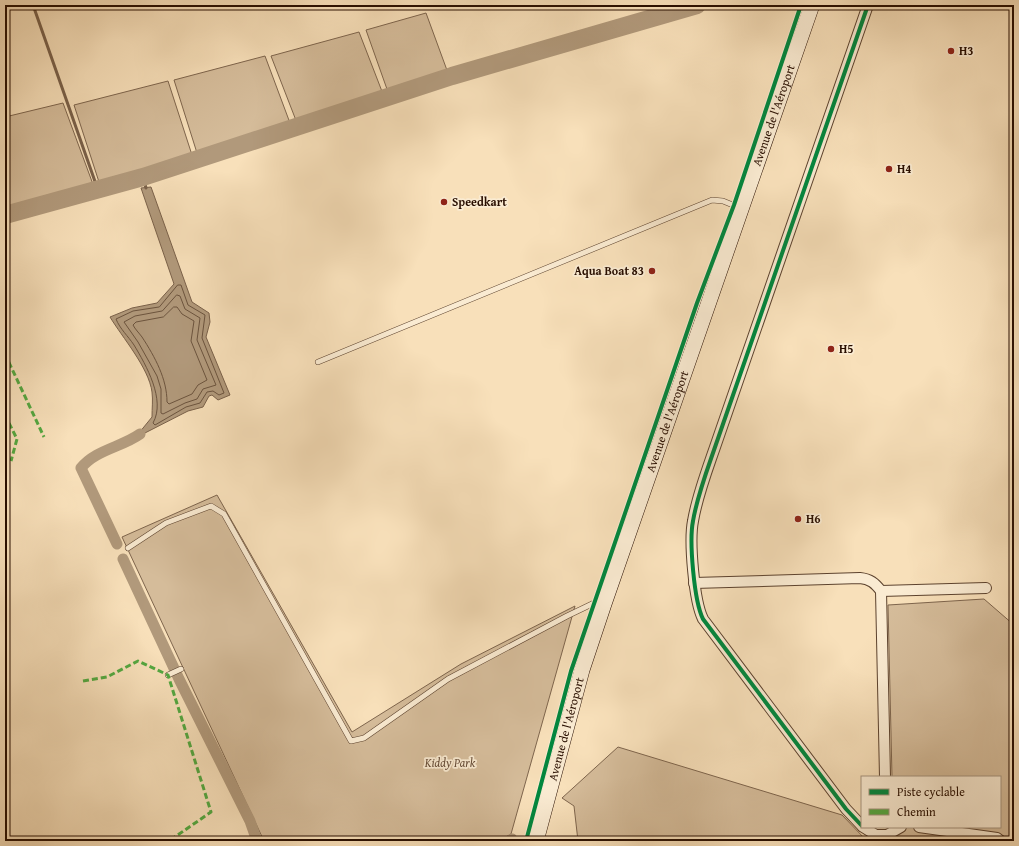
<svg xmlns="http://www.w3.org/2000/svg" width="1019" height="846" font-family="'Gentium Book Plus',serif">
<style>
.green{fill:#d5bc9a;stroke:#7e654d}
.water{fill:#b1997b;stroke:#7a614a}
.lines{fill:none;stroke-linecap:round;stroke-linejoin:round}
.shore{stroke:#6c543e;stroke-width:1}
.stream{stroke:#7a614a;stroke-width:3}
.canal{stroke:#b1997b;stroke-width:11}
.river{stroke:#b1997b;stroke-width:18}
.service-casing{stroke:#5c422e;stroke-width:6}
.minor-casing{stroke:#5c422e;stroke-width:12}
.secondary-casing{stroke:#280e00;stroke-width:16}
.service{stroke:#faebd2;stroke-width:5}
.minor{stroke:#faebd2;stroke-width:10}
.secondary{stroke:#faebd2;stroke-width:15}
.quiet{stroke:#53a840;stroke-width:3;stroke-dasharray:6 3;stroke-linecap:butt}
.cycleway-casing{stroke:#faebd2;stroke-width:6}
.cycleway{stroke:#00873e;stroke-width:4}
.poi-dot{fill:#8f2418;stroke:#faebd2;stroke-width:1.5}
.labels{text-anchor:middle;stroke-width:3.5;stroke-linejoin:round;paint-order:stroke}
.poi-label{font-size:12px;font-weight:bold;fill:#280e00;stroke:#faebd2;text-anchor:start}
.street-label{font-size:12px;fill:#280e00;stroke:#faebd2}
.park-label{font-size:12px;font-style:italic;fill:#654b36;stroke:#faebd2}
</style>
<rect width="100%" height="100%" fill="#f8e0ba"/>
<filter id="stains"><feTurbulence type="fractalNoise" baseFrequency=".005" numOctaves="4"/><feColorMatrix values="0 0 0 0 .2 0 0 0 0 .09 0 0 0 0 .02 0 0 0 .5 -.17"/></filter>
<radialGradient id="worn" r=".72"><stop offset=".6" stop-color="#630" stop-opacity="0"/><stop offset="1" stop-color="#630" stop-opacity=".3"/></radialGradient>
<g class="green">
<path d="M426,13L448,73L388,92L366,30Z"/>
<path d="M359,32L383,94L297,123L271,56Z"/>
<path d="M265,56L290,123L197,153L174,80Z"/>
<path d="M168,81L192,155L99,182L74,105Z"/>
<path d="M63,103L94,187L5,212V117Z"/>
<path d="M217,495L352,732L461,664L575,606L511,834L499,841H264L122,537Z"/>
<path d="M984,599L1014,625V841H893V827H1000V777H892L888,605Z"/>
<path d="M618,747L842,815L867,841H578L574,806L562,798Z"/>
</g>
<path class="water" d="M151,187L192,302L209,313L210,322L206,337L230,395L218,400L212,395L209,396L203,407L188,411L141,435L139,433L152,417C152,408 153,400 152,392C149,368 122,337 110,317L132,308L157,303L174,284L141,188Z"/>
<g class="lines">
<g class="shore">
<path d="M178,285H181L188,305L205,315L202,338L224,393L219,395L213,391L207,392L200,403L186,407L155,425L153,423C166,400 146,365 134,345C128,336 120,329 116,319L133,311L159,307Z"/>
<path d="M177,295L180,296L185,309L200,318L197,340L216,385L203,389L197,399L185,403L163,414L161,413V389L157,376L138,342L124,322L135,316L162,311Z"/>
<path d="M174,307H177L182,314L194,321L191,341L207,380L198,385L192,394L169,404L167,402C167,379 155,357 142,337C139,333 135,329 133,325L136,322L163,317Z"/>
</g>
<g class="stream">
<path d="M33,5L98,190"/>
<path d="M143,177L146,188"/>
</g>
<g class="canal">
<path d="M117,544L81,468C95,450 122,447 140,434"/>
<path d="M123,559L179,679L250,821L257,841"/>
<path d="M509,841L512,839"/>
</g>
<path class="river" d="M5,215L143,177L452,76L697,5"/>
<defs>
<g id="service">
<path d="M318,362L712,200L723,201L740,208"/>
<path d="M128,548L166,523L211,506L224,514L351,741L364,738L448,679L567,616L594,603L603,604"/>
<path d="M168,675L181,669"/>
</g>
<g id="minor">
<path d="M694,583L860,578C870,579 875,583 881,591L885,777"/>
<path d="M881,591L986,588"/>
<path d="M862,826L846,809L703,619C694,601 689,541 693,521C697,497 706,473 714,450L868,5"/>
<path d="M863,827L876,835H887L901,827"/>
<path d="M919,827L997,838L1001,841"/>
</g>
<g id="secondary">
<path id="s1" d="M536,841L582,670L604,604L812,5"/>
</g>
</defs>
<use href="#service" class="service-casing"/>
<use href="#minor" class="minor-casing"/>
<use href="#secondary" class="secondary-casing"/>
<use href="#service" class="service"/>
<use href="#minor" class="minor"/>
<use href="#secondary" class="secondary"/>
<g class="quiet">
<path d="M5,354L44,437"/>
<path d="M5,415L17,439L11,461"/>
<path d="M83,681L107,677L138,661L168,675L211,812L169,841"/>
</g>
<defs>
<g id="cycleway">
<path d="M862,826L846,809L703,619C694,601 689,541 693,521C697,497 706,473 714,450L868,5"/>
<path d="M526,841L571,671L697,303L734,205L801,5"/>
</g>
</defs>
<use href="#cycleway" class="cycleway-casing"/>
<use href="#cycleway" class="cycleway"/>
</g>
<g class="poi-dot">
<circle cx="951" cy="51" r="4"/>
<circle cx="889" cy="169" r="4"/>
<circle cx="444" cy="202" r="4"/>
<circle cx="652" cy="271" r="4"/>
<circle cx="831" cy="349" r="4"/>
<circle cx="798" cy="519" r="4"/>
</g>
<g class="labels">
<g class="poi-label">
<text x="959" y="55">H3</text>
<text x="897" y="173">H4</text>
<text x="452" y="206">Speedkart</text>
<text x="644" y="275" text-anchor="end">Aqua Boat 83</text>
<text x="839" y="353">H5</text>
<text x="806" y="523">H6</text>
</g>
<g class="street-label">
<text dy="4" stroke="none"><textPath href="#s1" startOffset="764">Avenue de l'Aéroport</textPath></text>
<text dy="4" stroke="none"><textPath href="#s1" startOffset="440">Avenue de l'Aéroport</textPath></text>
<text dy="4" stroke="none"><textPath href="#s1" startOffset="116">Avenue de l'Aéroport</textPath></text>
</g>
<g class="park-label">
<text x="450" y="767">Kiddy Park</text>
</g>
</g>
<rect width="1019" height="846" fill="none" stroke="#f8e0ba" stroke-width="20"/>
<rect x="6" y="6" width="1007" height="834" fill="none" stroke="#280e00" stroke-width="2"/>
<rect x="10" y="10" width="999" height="826" fill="none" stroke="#280e00"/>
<rect x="861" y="776" width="140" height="52" fill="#faebd2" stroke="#a6937e"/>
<rect x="869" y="789" width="20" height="6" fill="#00873e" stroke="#a6937e"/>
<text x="897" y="796" font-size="12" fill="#280e00">Piste cyclable</text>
<rect x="869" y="809" width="20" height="6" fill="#53a840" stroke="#a6937e"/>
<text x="897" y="816" font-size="12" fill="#280e00">Chemin</text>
<rect width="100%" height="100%" filter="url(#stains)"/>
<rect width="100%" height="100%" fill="url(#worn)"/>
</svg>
